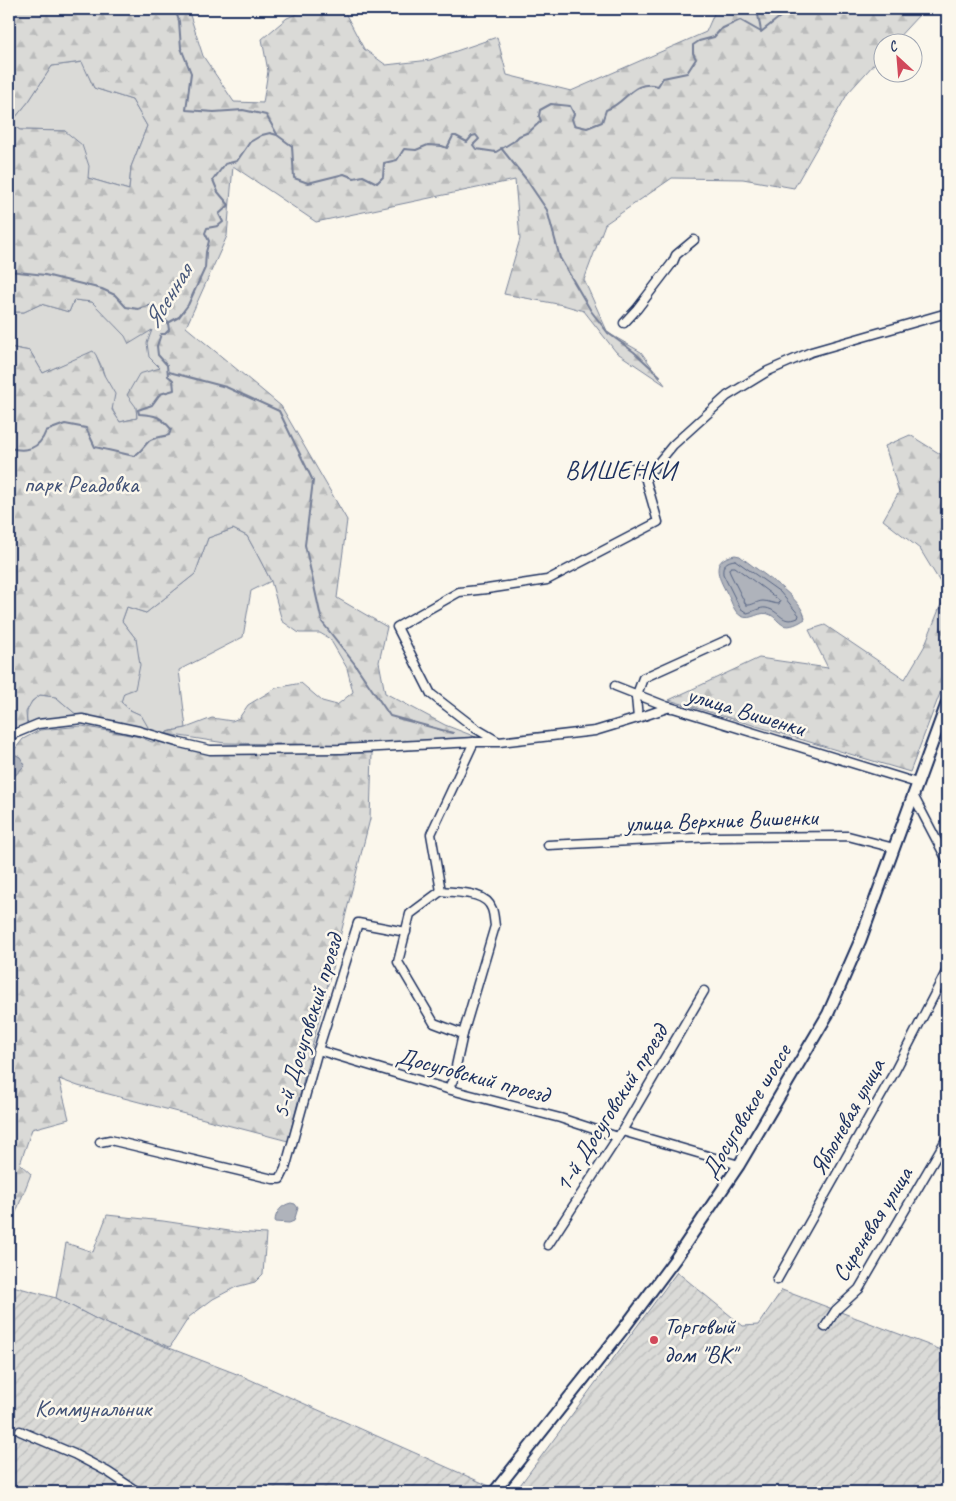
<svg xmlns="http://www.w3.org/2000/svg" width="956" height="1501" font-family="Caveat,sans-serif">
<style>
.grass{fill:#dadad7;stroke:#7a849a}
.forest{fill:url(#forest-firs);stroke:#7a849a;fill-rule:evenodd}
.garden{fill:url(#garden-furrows);stroke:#7a849a}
.water{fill:#afb3bb;stroke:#747e96}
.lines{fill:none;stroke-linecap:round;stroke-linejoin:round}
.shore{stroke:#566483;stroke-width:1}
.stream{stroke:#747e96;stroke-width:2}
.minor-casing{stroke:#1b2f5e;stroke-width:11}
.secondary-casing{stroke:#1b2f5e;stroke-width:14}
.minor{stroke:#fbf7ec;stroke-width:8}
.secondary{stroke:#fbf7ec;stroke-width:10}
.poi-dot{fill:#d1495b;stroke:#fbf7ec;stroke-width:2}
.labels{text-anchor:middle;stroke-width:5;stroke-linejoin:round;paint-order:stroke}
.park-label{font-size:24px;fill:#415176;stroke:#fbf7ec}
.street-label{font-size:24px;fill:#1b2f5e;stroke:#fbf7ec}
.poi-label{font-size:24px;fill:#1b2f5e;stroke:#fbf7ec;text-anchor:start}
.water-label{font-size:25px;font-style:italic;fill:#47577a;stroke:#fbf7ec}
.neighbourhood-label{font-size:25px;letter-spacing:1px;fill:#1b2f5e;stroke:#fbf7ec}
</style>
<defs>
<pattern id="forest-firs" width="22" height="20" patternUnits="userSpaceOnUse" patternTransform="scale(1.25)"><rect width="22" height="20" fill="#dadad7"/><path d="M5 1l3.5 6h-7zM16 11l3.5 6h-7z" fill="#babbbb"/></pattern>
<pattern id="garden-furrows" width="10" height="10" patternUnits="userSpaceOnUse" patternTransform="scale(1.25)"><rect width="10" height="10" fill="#dadad7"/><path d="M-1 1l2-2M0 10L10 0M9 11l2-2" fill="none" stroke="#babbbb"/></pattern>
</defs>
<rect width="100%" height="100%" fill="#fbf7ec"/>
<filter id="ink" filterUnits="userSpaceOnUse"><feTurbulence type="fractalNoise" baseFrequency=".02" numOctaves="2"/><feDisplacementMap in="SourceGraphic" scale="10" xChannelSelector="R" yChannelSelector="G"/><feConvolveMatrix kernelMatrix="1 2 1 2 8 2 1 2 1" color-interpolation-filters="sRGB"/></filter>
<g filter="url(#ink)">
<g class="grass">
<path d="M83,62L94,88L132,100L147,126L131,167L129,190L88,178L65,131L20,130L10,124L29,101L52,66Z"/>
<path d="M74,300L92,302L126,336L153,330L160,369L136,407L137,418L120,422C117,418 114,413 112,408C106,390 106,367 93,352L43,373L30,351L9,347V312H24L41,304L69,312Z"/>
<path d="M233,529L247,536L258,556L271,581L251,591L243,637L179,670L186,728L167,732V734L148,731L141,715L130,710L121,702L136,639L122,621L127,607L146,613L195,574L208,538Z"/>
<path d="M40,695L56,697L78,716L27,725C26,710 27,704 40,695Z"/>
</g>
<g class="forest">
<path d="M9,9H188L203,56L234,102L263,103L268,71L262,39L287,18L309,9H343L364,49L386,65L430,60L497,37L507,75L571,91L706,32L716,9H947L919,15L894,42H884L883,54L848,93L794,188L743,179L672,178L605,224L584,280L608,333L641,352L665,385L616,352L584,311L563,305L504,294L520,239L515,180L316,222L233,166L227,236L186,327L281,406L347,520L337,598L387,627L379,662L385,693L445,725L476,737L372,745H341L225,743L167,734V732L186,728L212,718L232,721L239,718L248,705L276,688L301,683L322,701L337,705L353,692L347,668L330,639L320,633H299L282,621L271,581L258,556L247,536L233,529L208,538L195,574L146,613L127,607L122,621L136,639L140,665L135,689L124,693L121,702L130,710L141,715L148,727V731L78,716L56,697L40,695L32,701L26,712L27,725L9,732V347L30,351L43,373L93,351L96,355L104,375L115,394L112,410L120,422L137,418L136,407L127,395L139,374L160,368L149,357L147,343L152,330L129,344L125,336L92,302L74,300L69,312L41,304L24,312H9ZM82,62L94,88L132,100L147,126L131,167L129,190L88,178L89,166L82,145L65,131L20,130L10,124L29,101L52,66Z"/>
<path d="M910,435L945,457H947V675L910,772L669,700L759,658L828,668L809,630L825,625L905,679L924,647L946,592L920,549L883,520L899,492L885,446Z"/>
<path d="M82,726L140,737L152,742L156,741L209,753H372L370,819L288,1141L78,1086L59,1079L69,1119L32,1129L20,1164L31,1174L9,1230V782L13,779L20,757L12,753L23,739L40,730Z"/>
<path d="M107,1215L163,1221L236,1232L266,1234L263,1274L255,1282L236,1287L213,1299L189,1317L170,1347L102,1322L56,1298L66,1243L93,1252Z"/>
</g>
<g class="garden">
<path d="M677,1272L743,1326L758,1325L782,1290L947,1352V1492H515Z"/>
<path d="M9,1285L56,1298L102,1322L242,1376L496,1489L494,1492H9Z"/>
</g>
<g class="water">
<path d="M735,555L740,556C757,571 803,597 805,619C799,623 790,628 783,625C778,622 775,617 771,615C760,609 751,622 741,616C734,612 732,603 729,597C720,580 707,560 735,555Z"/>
<path d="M12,753L20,757L25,765L9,782V755Z"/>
<path d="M291,1203L295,1204L298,1208L294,1221L289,1223L275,1222C275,1212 282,1205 291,1203Z"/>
</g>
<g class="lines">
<g class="shore">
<path d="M735,560L780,592L799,615L798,618C781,625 781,611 766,608C760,607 753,612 747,613L740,608L723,574C722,565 726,561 735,560Z"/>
<path d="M732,567H735L775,597L780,601L779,604C774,604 768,601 763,601C757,601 752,606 746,605L730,573L729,569Z"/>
</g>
<g class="stream">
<path d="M175,9L179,21L181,48L191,73L186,110L214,112L243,110L266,115L277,134"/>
<path d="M757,9L761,31"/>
<path d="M501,148L526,179L547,210L560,258L591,311L608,333L634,352L660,376"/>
<path d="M9,271L45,275L102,289L115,295L126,307L138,309L151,305L168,323"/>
<path d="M169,372L226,387L279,411L313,481L305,545L322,622L354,663L390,716L453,733"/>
<path d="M9,448C26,452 39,450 46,431L65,424L86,428L95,447L134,456C141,452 144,446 149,441C155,437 162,437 169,435L171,429C160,416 156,415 139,414L138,410L152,405L160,394L174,390L173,380L168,376L167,365L158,355L157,346L161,334H165L169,330L168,323L179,317L188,305L205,268L206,252L209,241L205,233L207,228L218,226L223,222L219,214L229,205L218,192L213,180L225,164L237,161L250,142L262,135L270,133L277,135L292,146L294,178L308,183L344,174L354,178L363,176L377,183L383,177L384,163L397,160L404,149L416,150L428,145L442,146L447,148L453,136H456L467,142L472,136L476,135L479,139L473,145L476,149L496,152L514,141L519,136L529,132L541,121L539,116L540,110L551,104L570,106L574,114L572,119L574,125L587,128L602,122L606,110C627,103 632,79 658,86L663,78L687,73L696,59L693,53V45L699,41L714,37L721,29L740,20L761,32L790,9"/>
</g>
<defs>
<g id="minor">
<path d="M624,323L637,309L673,262L676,255L694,240"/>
<path d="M629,467L630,468L643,470L654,468L673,445L727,396L768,371L811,352L947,313"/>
<path d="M615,686L671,708"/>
<path d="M638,718L636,697L643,678L727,640"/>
<path d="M9,736L38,724L82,719L139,731L180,743L210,750L341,749L474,742H499L595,731L638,718L670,707L917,783"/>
<path d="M497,741L475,728L431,694L397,627L459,592L487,589L547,580L658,522L643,470"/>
<path d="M913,795L947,860"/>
<path d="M548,845L714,837L848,836L894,848"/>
<path d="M441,891C457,893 486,891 492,909C494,914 494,920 495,926L463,1034L453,1080L448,1089"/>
<path d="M441,891L410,914L398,962L434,1023L463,1034"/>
<path d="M441,891L431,834L474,742"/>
<path d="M318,1050L451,1090L560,1118L618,1137"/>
<path d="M622,1131L739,1165"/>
<path d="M100,1142L110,1140L273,1179H280L285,1169L318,1050L358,923L406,932"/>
<path d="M548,1245L622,1131L704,991"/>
<path d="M777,1280L895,1071L947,970"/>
<path d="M825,1327L836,1310L859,1289L947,1138"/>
<path d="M20,1431L74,1454L108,1472L138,1492"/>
</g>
<path id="secondary" d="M494,1492L624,1328L676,1258L739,1165L828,1014L860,941L947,703"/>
</defs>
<use href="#minor" class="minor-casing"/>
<use href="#secondary" class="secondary-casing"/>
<use href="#minor" class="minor"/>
<use href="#secondary" class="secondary"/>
</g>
</g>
<circle class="poi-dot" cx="654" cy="1340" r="5"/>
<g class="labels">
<g class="park-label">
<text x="81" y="492">парк Реадовка</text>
<text x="93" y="1416">Коммунальник</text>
</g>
<g class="street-label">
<text transform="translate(746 711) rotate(17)" y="8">улица Вишенки</text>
<text transform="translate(721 820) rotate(-2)" y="8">улица Верхние Вишенки</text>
<text transform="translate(307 1026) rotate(-73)" y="8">5-й Досуговский проезд</text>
<text transform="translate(473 1075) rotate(15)" y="8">Досуговский проезд</text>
<text transform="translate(611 1108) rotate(-58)" y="8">1-й Досуговский проезд</text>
<text transform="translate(746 1111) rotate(-59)" y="8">Досуговское шоссе</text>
<text transform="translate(847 1117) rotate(-61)" y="8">Яблоневая улица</text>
<text transform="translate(872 1224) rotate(-58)" y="8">Сиреневая улица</text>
</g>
<g class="poi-label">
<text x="664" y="1334">Торговый<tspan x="664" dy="28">дом "ВК"</tspan></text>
</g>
<g class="water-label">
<text transform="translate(167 296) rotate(-58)" y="9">Ясенная</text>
</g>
<g class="neighbourhood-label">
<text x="621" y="479">ВИШЕНКИ</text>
</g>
</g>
<rect width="956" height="1501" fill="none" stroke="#fbf7ec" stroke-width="30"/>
<rect x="15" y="15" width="926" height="1471" fill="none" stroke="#1b2f5e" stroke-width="2" filter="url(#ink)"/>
<g transform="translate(898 58) rotate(334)"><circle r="24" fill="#fbf7ec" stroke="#a1a7b3"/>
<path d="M0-4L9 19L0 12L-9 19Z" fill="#d1495b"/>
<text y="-8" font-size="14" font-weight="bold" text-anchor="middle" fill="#1b2f5e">С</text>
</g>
</svg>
